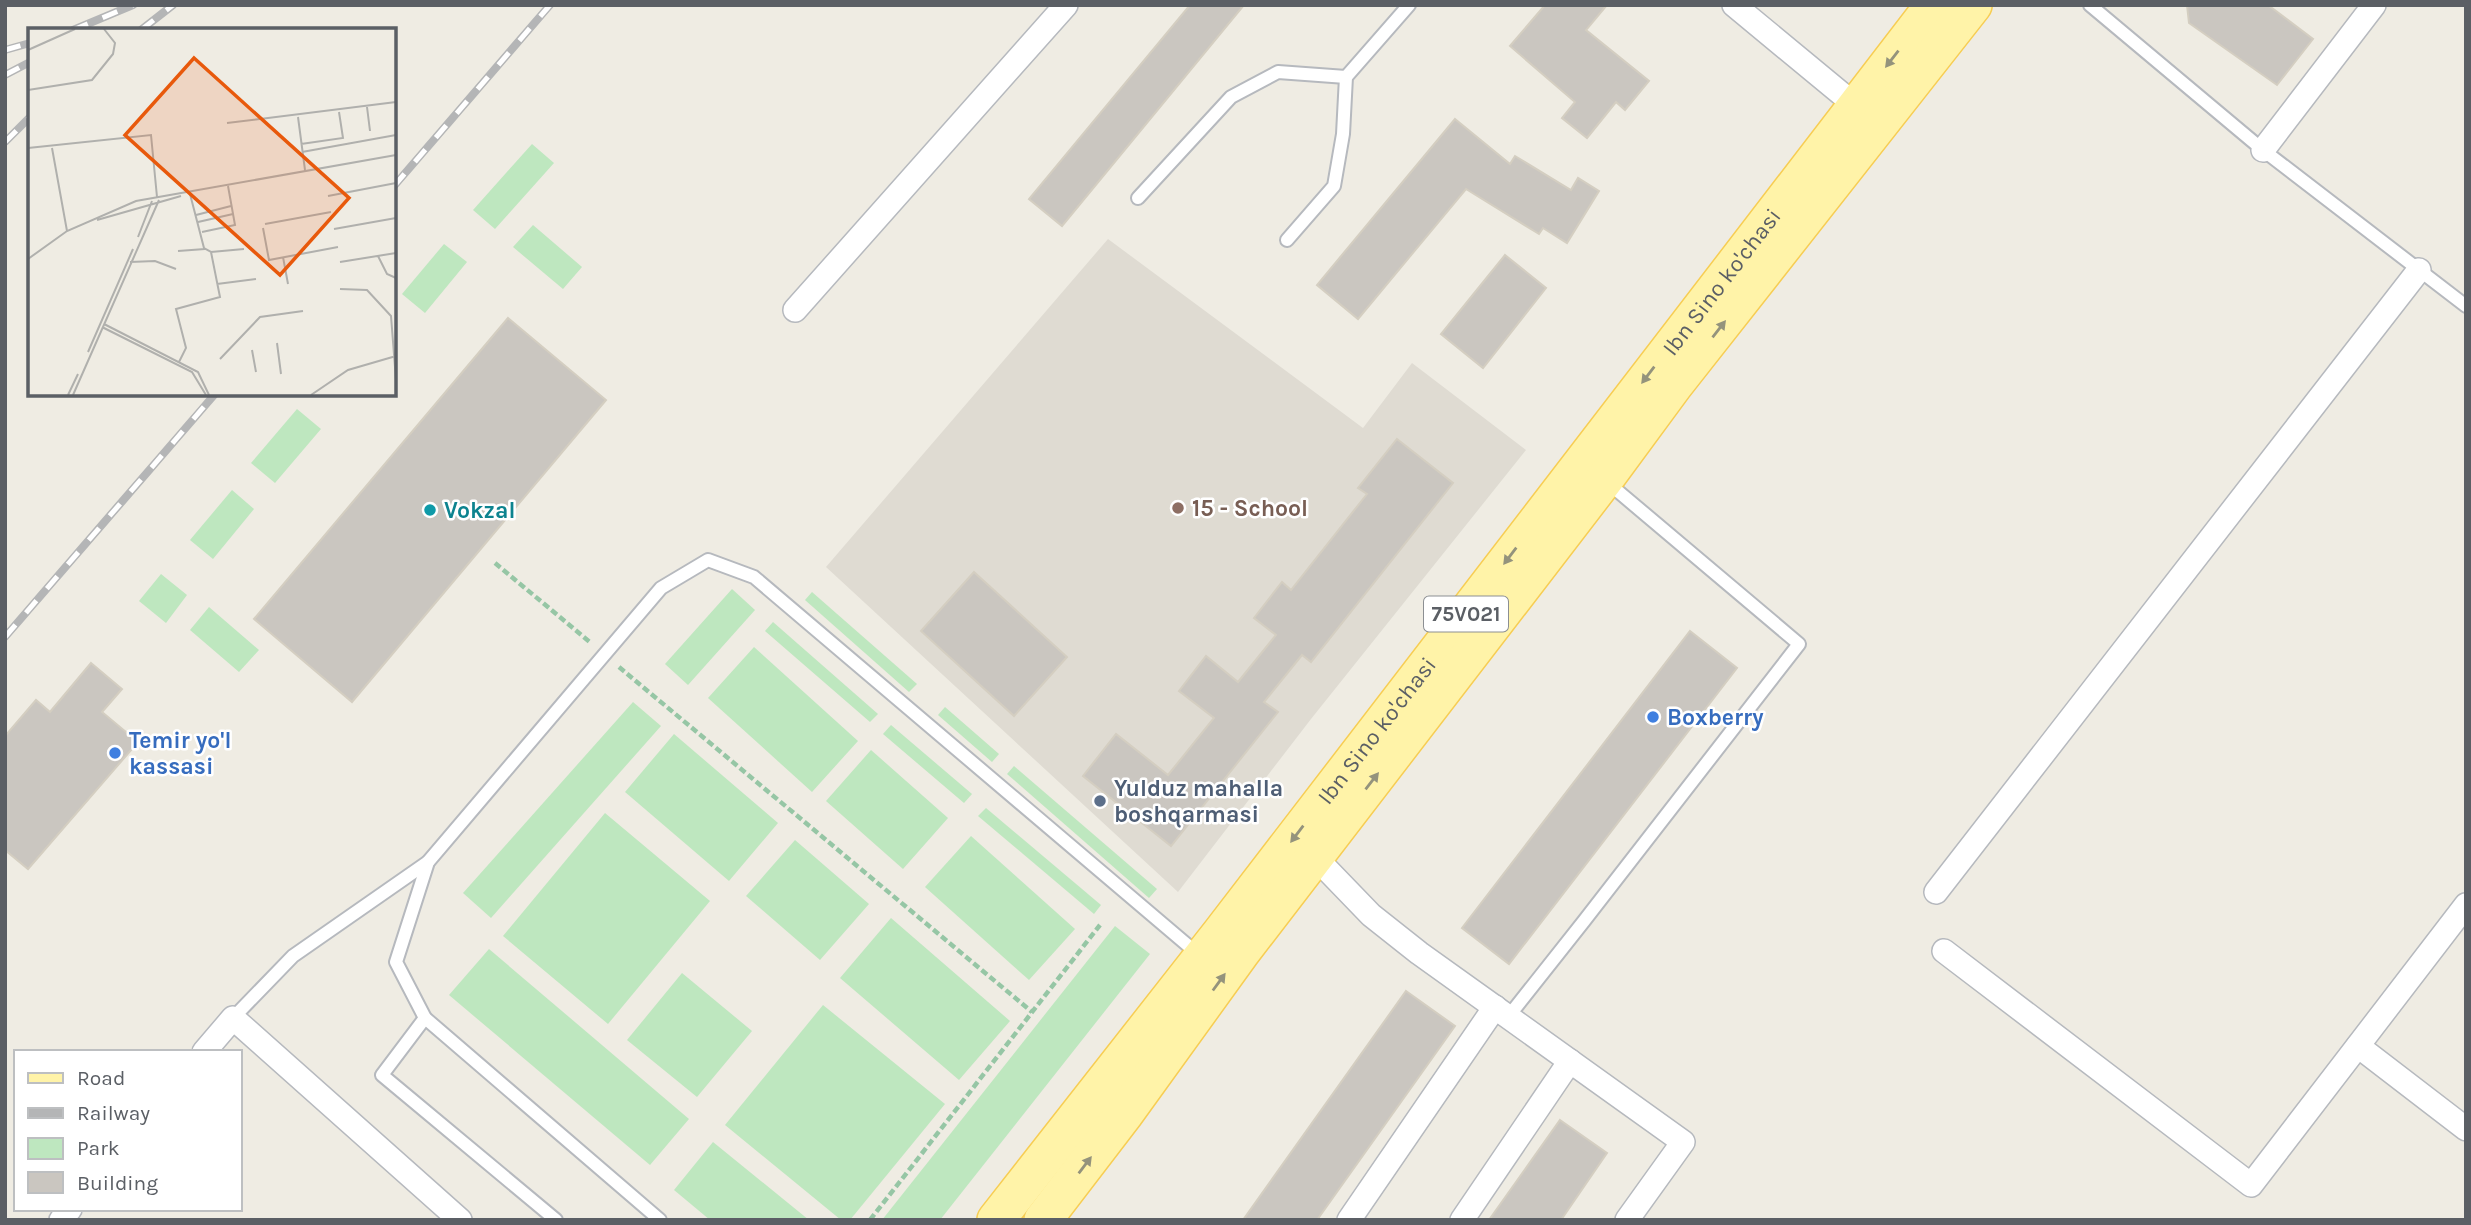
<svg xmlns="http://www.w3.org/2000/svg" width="2471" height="1225" font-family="Karla,sans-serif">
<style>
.education{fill:#dfdbd2}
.green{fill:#bee7bf}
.building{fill:#cac6c0;stroke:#d4cec1;stroke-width:2}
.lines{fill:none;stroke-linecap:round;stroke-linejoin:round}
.lane-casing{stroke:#b6b9be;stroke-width:16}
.street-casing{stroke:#b6b9be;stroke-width:26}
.primary-casing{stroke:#f7cd53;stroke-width:40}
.path{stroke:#96c6a5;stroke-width:4.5;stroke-dasharray:7 3.5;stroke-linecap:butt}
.lane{stroke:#fff;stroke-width:12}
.street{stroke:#fff;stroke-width:23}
.primary{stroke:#fff3a8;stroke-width:37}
.rail-casing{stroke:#b4b5b6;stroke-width:8}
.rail{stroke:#fff;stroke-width:5;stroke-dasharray:16;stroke-linecap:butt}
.oneway{fill:#94937c}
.education-dot{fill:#8d6e63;stroke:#fff;stroke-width:2.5}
.culture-dot{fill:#0f9aa8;stroke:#fff;stroke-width:2.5}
.shop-dot{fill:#3f7fe0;stroke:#fff;stroke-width:2.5}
.service-dot{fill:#5c6f8a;stroke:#fff;stroke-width:2.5}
.labels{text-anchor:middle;stroke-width:5;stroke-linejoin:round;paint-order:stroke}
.shield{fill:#fff;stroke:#8c8f93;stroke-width:2}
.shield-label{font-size:21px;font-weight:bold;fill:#5b5f65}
.street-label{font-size:23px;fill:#5b5f65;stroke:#fff}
.education-label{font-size:23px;font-weight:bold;fill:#785e54;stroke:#fff;text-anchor:start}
.culture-label{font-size:23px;font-weight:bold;fill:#0d838f;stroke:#fff;text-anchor:start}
.shop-label{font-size:23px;font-weight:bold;fill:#366cbe;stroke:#fff;text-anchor:start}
.service-label{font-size:23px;font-weight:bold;fill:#4e5e75;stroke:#fff;text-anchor:start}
.inset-road{fill:none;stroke:#b0b0ad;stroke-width:2}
.view{fill:#e8590c;fill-opacity:0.15;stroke:#e8590c;stroke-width:3.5}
.inset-edge{fill:none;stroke:#5b5f65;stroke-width:3.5}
</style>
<rect width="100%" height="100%" fill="#efece3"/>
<path class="education" d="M1108,239L1363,428L1412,363L1526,450L1311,719L1178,892L826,567Z"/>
<g class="green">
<path d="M532,144L554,163L495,229L473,210Z"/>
<path d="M533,225L582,267L563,289L513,247Z"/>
<path d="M444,244L467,262L425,313L402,294Z"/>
<path d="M297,409L321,429L275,483L251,463Z"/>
<path d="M232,490L254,509L213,559L190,540Z"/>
<path d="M161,574L187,595L166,623L139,601Z"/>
<path d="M732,589L755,610L688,685L665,664Z"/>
<path d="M812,592L917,684L909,692L805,600Z"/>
<path d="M209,607L259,650L239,672L190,630Z"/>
<path d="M773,622L878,714L870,722L765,631Z"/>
<path d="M754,647L858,741L812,792L708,698Z"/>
<path d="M633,702L661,726L491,918L463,893Z"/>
<path d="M945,707L999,754L992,762L938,715Z"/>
<path d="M891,725L972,794L964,803L883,734Z"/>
<path d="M674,734L778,823L729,881L625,792Z"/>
<path d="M871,750L948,818L903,869L826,801Z"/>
<path d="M1014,766L1157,889L1149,898L1007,774Z"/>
<path d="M986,808L1101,905L1094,914L978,816Z"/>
<path d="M605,813L710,901L608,1024L503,936Z"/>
<path d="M971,836L1075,929L1029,980L925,887Z"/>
<path d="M795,840L869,904L820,960L746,896Z"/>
<path d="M891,918L1010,1021L959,1080L840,978Z"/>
<path d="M1115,926L1150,954L940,1220H882Z"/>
<path d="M489,949L689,1119L650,1165L449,995Z"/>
<path d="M682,973L752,1031L697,1097L627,1040Z"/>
<path d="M823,1005L945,1104L850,1220H841L725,1125Z"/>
<path d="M713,1142L809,1220H710L674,1190Z"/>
</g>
<g class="building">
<path d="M1190,5H1244L1062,226L1029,199Z"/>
<path d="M1545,5H1607L1586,30L1649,81L1625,110L1616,102L1587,138L1562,118L1575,102L1510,46Z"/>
<path d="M2187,5H2268L2313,39L2277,85L2189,23Z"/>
<path d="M1455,119L1510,164L1515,156L1571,190L1578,178L1599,191L1567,243L1543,228L1539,234L1466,189L1358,319L1317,285Z"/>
<path d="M1505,255L1546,288L1483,368L1441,334Z"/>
<path d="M508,318L606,400L352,702L254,619Z"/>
<path d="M1397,439L1453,483L1311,662L1302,655L1264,702L1278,712L1171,846L1083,776L1116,734L1168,775L1214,718L1179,691L1206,656L1238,682L1276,635L1254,618L1282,582L1291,590L1367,494L1358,488Z"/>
<path d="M974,572L1067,657L1014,716L921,631Z"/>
<path d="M1690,631L1737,668L1509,964L1462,928Z"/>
<path d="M91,663L122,689L102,712L138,742L28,869L5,850V736L36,700L50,712Z"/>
<path d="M1406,991L1455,1026L1317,1220H1243Z"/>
<path d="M1560,1120L1607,1153L1561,1220H1489Z"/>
</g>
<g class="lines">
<defs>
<g id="lane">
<path d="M2090,5L2263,150L2466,306"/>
<path d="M1138,198L1231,97L1278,72L1346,77"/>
<path d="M1287,240L1334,186L1343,134L1346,77L1409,5"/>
<path d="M1508,1017L1584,921L1799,644L1607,482"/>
<path d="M233,1018L293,956L428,862"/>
<path d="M425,1018L396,962L428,862L661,588L708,560L754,577L1198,954"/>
<path d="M556,1220L382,1075L425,1018L660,1220"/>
</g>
<g id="street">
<path d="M1734,5L1855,105"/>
<path d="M2263,150L2374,5"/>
<path d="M795,310L1066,5"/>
<path d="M1314,856L1371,915L1419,953L1683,1142L1627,1220"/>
<path d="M1936,892L2419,270"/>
<path d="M1944,951L2251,1185L2466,905"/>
<path d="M2358,1046L2466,1129"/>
<path d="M204,1052L233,1018L460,1220"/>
<path d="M61,1220L70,1209"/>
<path d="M1349,1220L1495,1007"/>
<path d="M1462,1220L1570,1061"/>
</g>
<g id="primary">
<path id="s1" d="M996,1220L1221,933L1934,5"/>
<path d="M1043,1220L1125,1113L1242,951L1604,480L1674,385L1973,5"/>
</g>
</defs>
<use href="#lane" class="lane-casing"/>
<use href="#street" class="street-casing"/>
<use href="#primary" class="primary-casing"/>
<g class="path">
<path d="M495,563L591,643"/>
<path d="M619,667L1032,1012"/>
<path d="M870,1220L1100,925"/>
</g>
<use href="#lane" class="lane"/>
<use href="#street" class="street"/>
<use href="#primary" class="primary"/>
<defs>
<g id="rail">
<path d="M73,30L133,5"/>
<path d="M141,30L173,5"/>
<path d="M5,50L30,43"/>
<path d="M5,75L30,62"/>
<path d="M5,142L30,117"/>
<path d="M394,186L550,5"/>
<path d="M5,637L215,394"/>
</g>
</defs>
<use href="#rail" class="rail-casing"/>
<use href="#rail" class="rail"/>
</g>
<defs><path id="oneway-solid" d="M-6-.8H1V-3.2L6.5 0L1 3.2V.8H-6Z" transform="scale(1.75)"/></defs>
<g class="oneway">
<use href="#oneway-solid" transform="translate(1892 59) rotate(128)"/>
<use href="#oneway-solid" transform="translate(1719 329) rotate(-52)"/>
<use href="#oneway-solid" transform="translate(1648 375) rotate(127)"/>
<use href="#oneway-solid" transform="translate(1510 556) rotate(127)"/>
<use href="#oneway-solid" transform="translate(1372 781) rotate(-52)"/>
<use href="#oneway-solid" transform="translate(1297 834) rotate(127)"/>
<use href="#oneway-solid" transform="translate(1219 982) rotate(-54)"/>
<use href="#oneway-solid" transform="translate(1085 1165) rotate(-53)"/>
</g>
<circle class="education-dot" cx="1178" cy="508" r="7"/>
<circle class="culture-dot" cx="430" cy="510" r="7"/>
<g class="shop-dot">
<circle cx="1653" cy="717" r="7"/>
<circle cx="115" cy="753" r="7"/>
</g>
<circle class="service-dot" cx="1100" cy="801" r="7"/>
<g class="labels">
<rect class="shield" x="1424" y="596.5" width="84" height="35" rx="5"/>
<g class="shield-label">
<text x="1466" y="621">75V021</text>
</g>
<g class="street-label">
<text dy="8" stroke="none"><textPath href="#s1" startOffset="1186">Ibn Sino ko'chasi</textPath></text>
<text dy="8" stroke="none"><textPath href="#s1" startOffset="620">Ibn Sino ko'chasi</textPath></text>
</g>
<g class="education-label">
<text x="1192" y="516">15 - School</text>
</g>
<g class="culture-label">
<text x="444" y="518">Vokzal</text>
</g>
<g class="shop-label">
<text x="1667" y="725">Boxberry</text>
<text x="129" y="748">Temir yo'l<tspan x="129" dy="26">kassasi</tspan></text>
</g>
<g class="service-label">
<text x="1114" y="796">Yulduz mahalla<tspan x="1114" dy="26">boshqarmasi</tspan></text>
</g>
</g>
<g transform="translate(28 28)">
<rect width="368" height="368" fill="#efece3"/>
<path class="inset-road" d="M0,22L47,1M0,62L64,52L85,26L87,15L76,1M339,79L342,103M270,89L277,142M199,95L368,74M273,116L315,110L311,84M0,120L123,107L129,169M24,120L39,203M274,124L368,107M300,168L368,155M168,187L203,178M69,192L153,168M170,194L205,186M237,196L303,184M235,200L241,232L310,219M306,201L368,190M174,204L207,197L200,158M110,209L124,173M150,223L177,221M183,224L216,221M350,228L359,246L368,250M255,229L260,256M0,231L39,203L108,173L368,127M102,234L127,233L148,241M312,234L368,225M189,256L228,251M312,261L339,262L363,288L368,352M76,296L170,344L181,367M74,299L164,344L178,367M249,315L253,346M224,322L228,344M60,324L105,221M192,331L232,289L275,283M151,334L158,320L148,281L192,269L183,224L176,220L162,166M40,367L50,346M45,367L131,172M283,367L320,342L368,328"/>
<path class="view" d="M166,30L321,170L252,247L97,107Z"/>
<rect width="368" height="368" class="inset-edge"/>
</g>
<rect width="2471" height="1225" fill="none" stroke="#5b5f65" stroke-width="14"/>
<rect x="14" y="1050" width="228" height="161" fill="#ffffff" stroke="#bdbfc1" stroke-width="2"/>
<rect x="28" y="1073" width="35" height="10" fill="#fff3a8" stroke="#bdbfc1" stroke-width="2"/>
<text x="77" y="1085" font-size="21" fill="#5b5f65">Road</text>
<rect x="28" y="1108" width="35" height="10" fill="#b4b5b6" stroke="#bdbfc1" stroke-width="2"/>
<text x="77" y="1120" font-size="21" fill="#5b5f65">Railway</text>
<rect x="28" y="1138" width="35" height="21" fill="#bee7bf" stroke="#bdbfc1" stroke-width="2"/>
<text x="77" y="1155" font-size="21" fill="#5b5f65">Park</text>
<rect x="28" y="1172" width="35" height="21" fill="#cac6c0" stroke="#bdbfc1" stroke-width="2"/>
<text x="77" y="1190" font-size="21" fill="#5b5f65">Building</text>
</svg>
